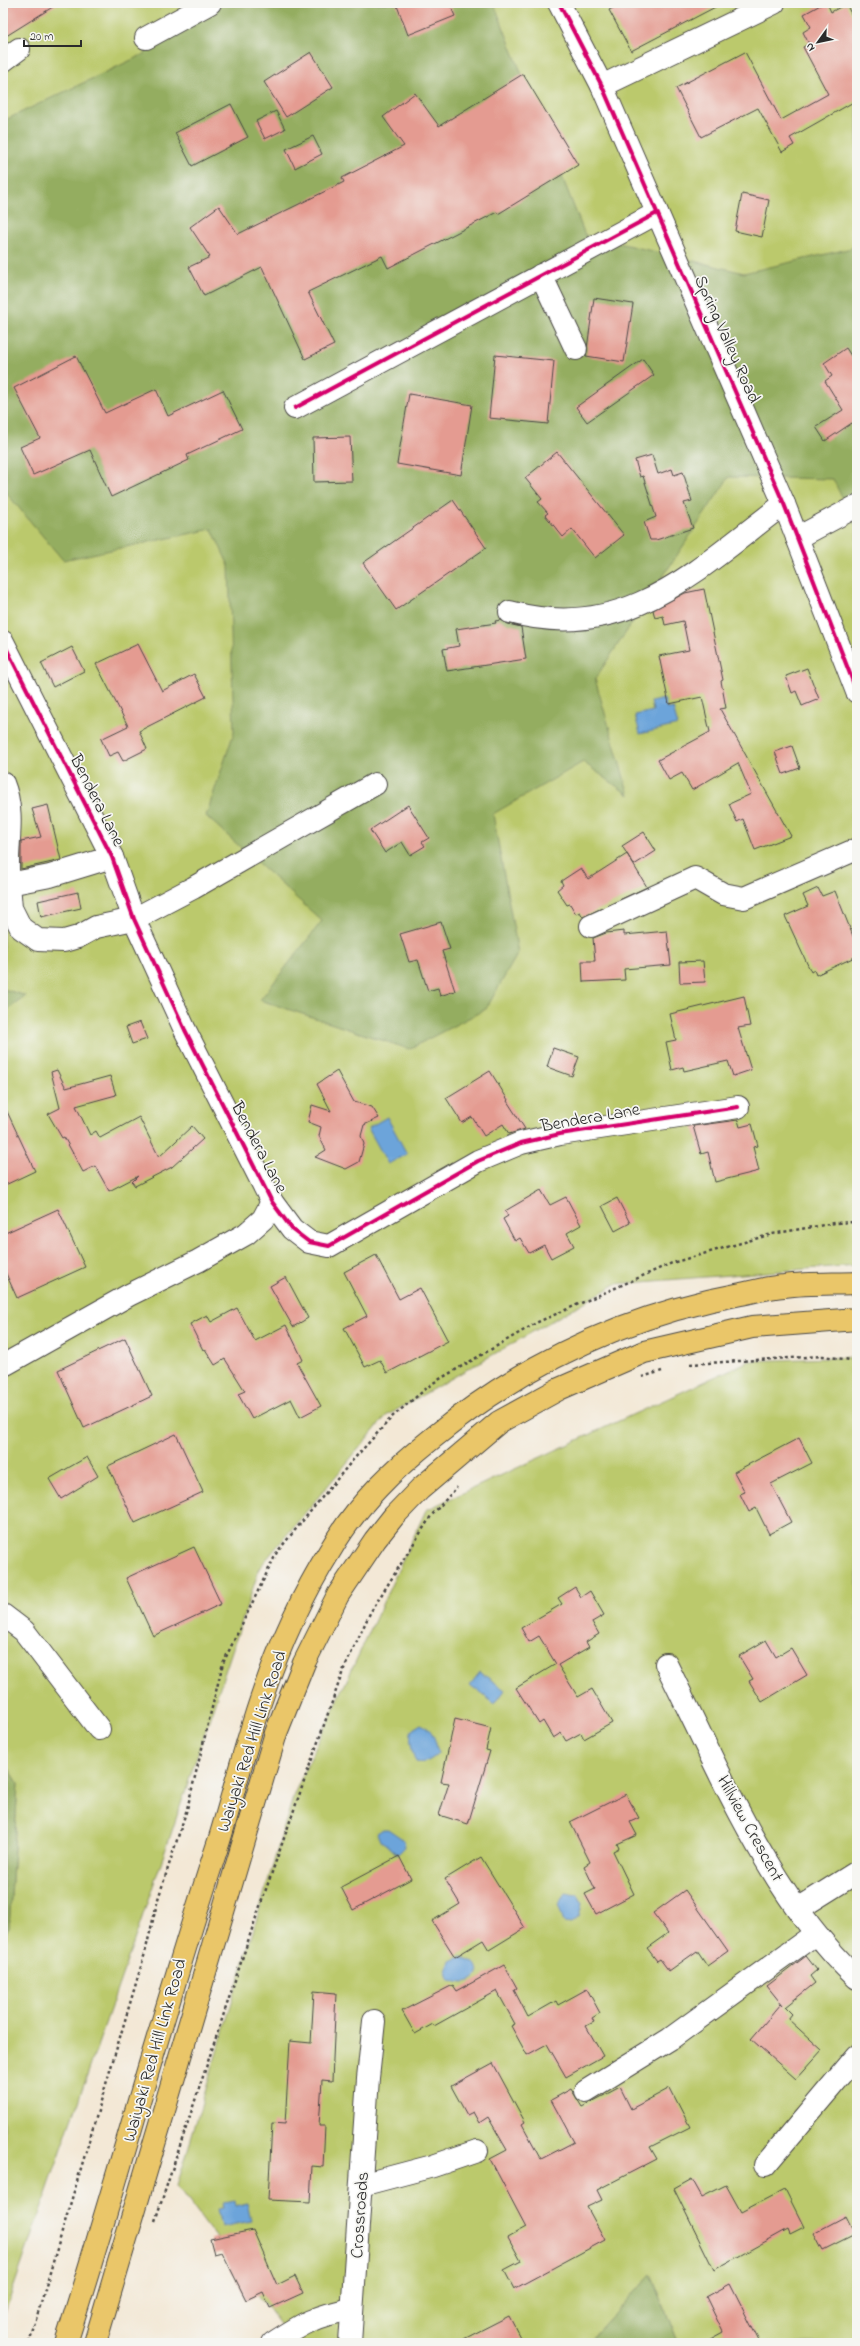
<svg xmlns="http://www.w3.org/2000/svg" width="860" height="2346" font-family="'Indie Flower',sans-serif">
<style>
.green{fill:#bbc96c;stroke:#737a4c}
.forest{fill:#94ad60;stroke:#606c46}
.water{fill:#6ca4da;stroke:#4c6882}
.building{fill:#e49b91}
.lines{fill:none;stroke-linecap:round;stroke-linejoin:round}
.minor-casing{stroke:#494745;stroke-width:24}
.major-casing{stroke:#494745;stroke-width:24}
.path{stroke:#494745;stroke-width:2.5;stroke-dasharray:3 3;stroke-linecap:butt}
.minor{stroke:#fff;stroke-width:22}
.major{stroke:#eac669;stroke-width:22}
.cycleway-casing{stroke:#f6f6f2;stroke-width:6}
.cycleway{stroke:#d6006c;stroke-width:4}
.labels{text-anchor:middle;stroke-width:3.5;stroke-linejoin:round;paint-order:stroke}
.street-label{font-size:18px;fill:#2b2b2b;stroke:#f6f6f2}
</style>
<rect width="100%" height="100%" fill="#f6f6f2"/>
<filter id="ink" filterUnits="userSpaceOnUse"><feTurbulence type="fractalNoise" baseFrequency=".025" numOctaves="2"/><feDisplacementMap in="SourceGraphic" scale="8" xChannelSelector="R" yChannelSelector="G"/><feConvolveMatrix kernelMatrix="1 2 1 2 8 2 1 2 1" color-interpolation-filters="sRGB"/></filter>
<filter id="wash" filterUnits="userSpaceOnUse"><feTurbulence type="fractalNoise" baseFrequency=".012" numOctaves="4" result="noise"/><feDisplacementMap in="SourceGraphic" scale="16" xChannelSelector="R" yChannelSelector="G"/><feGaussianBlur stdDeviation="0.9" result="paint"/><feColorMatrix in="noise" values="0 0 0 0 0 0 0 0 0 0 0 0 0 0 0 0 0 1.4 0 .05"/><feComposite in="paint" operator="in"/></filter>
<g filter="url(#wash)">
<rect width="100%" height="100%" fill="#f3e8d6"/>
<g class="green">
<path d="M3,3H857V1265L616,1284L386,1416L260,1567L170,1837L3,2318V1938L9,1928L18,1783L3,1759V1013L26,996L3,989Z"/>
<path d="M857,1357V2343H678L651,2275L587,2343H294L177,2186L294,1794L426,1510L749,1361Z"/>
</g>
<g class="forest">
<path d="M188,3H496L495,6L585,235L744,273L852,248L857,244V529L833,479L729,477L595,679L629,795L583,762L493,814L518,953L486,1009L409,1049L260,1000L322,921L206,816L234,732L229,566L212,529L63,560L3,489V121L144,54Z"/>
<path d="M3,989L26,996L3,1013Z"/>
<path d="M3,1759L18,1783L9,1928L3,1938Z"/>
<path d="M651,2274L678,2343H587Z"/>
</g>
<g class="water">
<path d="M664,699L667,709L673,708L678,725L640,734L635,715L653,711L651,702Z"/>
<path d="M387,1117L407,1154L388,1164L368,1128Z"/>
<path d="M480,1672L505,1690L495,1704L470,1685Z"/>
<path d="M421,1724C434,1729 436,1742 438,1754C431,1760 425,1764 416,1762C413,1757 408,1735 412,1730C414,1728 418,1726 421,1724Z"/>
<path d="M383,1829H388L404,1840L405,1847L398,1854C390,1851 388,1844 380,1841L377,1833Z"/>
<path d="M566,1893L578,1895L582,1904L579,1917L571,1923L564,1922L558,1904Z"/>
<path d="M461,1957C472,1960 478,1963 478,1974C470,1985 462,1982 449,1980L447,1971L450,1961Z"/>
<path d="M234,2201L235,2206L247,2203L251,2221L222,2227L218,2209L224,2208L223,2203Z"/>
</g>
<g id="blocks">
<g class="building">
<path d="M3,3H59L3,38Z"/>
<path d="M396,3H449L455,16L408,35Z"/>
<path d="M623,3H723L631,51L609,10Z"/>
<path d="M824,3H827L831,12L846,4L857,25V100L790,138L794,145L782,152L758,108L701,137L676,88L745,52L781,120L828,94L803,47L809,44L803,32L811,27L804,14Z"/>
<path d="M311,52L333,87L286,117L264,82Z"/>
<path d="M523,74L578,165L498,214L497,212L388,268L382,256L308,292L334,345L305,359L262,267L204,296L189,267L210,257L190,227L219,206L238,234L344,182L342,178L404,146L383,117L415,93L439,126Z"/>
<path d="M231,104L248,137L192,166L175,133Z"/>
<path d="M276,111L285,129L265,139L256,121Z"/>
<path d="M313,136L322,154L295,168L286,149Z"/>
<path d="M742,194L769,200L762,237L735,231Z"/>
<path d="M594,298L633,304L624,362L586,356Z"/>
<path d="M846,348L857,365V430L852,423L825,441L816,427L843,410L825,381L832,376L824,363Z"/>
<path d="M495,355L554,361L548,424L489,418Z"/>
<path d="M76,356L105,413L156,389L168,416L223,390L242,429L187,455L189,460L111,497L90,450L33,475L20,447L40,438L14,388Z"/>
<path d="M643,359L654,375L587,422L576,407Z"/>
<path d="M409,394L472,405L461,475L397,464Z"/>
<path d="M350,437L352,481L314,482L313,438Z"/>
<path d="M557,452L624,535L595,558L572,529L563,537L545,515L548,513L538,502L542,499L525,478Z"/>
<path d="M652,455L658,474L672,469L674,475L683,472L692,501L684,503L693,528L656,540H650L644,522L656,517L643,476L640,477L635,460Z"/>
<path d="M453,500L486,548L396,610L363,563Z"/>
<path d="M704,589L723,680L721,681L726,708L720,709L791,836L755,850L743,819L737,822L729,804L751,794L738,763L692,790L682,773L669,780L658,760L710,732L702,697L669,704L659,656L689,650L683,621L665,625L663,616L655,618L653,610L685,593Z"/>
<path d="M501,620L508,624L521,627L526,659L447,671L443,649L459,646L456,629L496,623L495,621Z"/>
<path d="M138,644L162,691L194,674L206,697L139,731L147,749L123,761L118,752L109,756L101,739L128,726L96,664Z"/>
<path d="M72,647L84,671L53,687L41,663Z"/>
<path d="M807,668L819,699L802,706L796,691L792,693L786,676Z"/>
<path d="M792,746L800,768L783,774L775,752Z"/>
<path d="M48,805L61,860L21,869V841L41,837L32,809Z"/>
<path d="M408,805L429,838L422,842L425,846L410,855L402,842L385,853L370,830Z"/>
<path d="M644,832L656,851L634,865L622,846Z"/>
<path d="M627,854L647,887L583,917L580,912L576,914L570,904L567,905L557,890L563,885L561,881L581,868L588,879Z"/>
<path d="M818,888L822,896L835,891L857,946V956L816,975L814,970L811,972L785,916L808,906L803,895Z"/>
<path d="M78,892L81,908L41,917L38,901Z"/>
<path d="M441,922L450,949L442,951L455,991L440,996L438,988L428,991L418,960L409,962L400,934Z"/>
<path d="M624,931V935L667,931L671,965L624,969L625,980L583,982L582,961H595L593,938L606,933Z"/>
<path d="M703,961L705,982L680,983L679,962Z"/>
<path d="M744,996L750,1026L738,1028L751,1070L733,1076L728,1061L684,1071L683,1067L672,1070L666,1042L676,1040L670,1014Z"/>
<path d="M140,1022L147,1039L132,1044L126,1027Z"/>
<path d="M553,1048L579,1057L572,1076L547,1067Z"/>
<path d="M57,1070L66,1088L110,1076L116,1095L76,1106L90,1135L96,1131L100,1138L139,1117L159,1157L192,1126L203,1139L172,1167L135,1186L132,1182L138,1176L109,1191L95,1166L83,1172L64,1137L62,1138L48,1114L60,1108L51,1072Z"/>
<path d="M337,1071L354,1102L372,1107L379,1118L364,1125L361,1136L364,1144L359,1162L346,1169L315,1157L326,1150L319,1136L321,1127L308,1122L312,1105L331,1111L317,1084Z"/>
<path d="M490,1071L508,1100L507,1101L525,1129L509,1134L503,1124L484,1136L472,1117L462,1123L446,1098Z"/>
<path d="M3,1103L35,1171L3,1186Z"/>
<path d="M738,1120L740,1127L752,1124L758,1146L753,1147L759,1171L715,1182L708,1152L701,1154L693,1126Z"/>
<path d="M541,1190L550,1205L566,1197L581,1225L567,1233L574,1246L551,1258L544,1245L529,1253L520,1238L515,1241L503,1219L508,1216L505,1211Z"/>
<path d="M617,1198L630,1223L615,1231L602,1206Z"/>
<path d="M58,1209L85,1267L17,1298L3,1267V1234Z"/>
<path d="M376,1255L399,1299L420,1288L448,1341L387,1373L380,1360L365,1367L344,1328L367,1316L344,1272Z"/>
<path d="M286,1277L308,1318L293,1327L270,1286Z"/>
<path d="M237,1308L255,1341L286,1325L303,1360L297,1363L321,1406L300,1417L291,1399L252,1419L238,1394L245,1391L225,1359L215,1365L205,1349L203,1350L190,1324L207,1315L211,1322Z"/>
<path d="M125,1338L152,1396L84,1428L58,1370Z"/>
<path d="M176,1434L203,1492L135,1523L108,1466Z"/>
<path d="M799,1438L812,1463L771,1484L791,1522L769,1534L756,1508L749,1512L740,1494L745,1492L734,1472Z"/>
<path d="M87,1457L98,1476L61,1499L49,1479Z"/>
<path d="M194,1547L221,1604L153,1636L126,1578Z"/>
<path d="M575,1587L581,1597L590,1591L604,1615L592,1622L599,1634L586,1642L589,1647L558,1665L578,1697L592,1689L612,1723L584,1739L581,1733L566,1741L561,1733L553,1738L543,1721L539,1724L516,1688L556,1664L539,1636L529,1642L521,1628L562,1604L558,1598Z"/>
<path d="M766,1640L776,1657L791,1648L807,1675L762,1702L749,1681L753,1679L739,1656Z"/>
<path d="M455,1719L491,1728L486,1750L490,1751L468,1824L439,1815L449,1783L441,1782Z"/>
<path d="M626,1794L639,1818L630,1822L637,1835L617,1844L619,1848L613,1851L634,1894L596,1914L585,1894L595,1889L584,1866L590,1862L570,1822Z"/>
<path d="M399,1856L411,1879L353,1910L341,1887Z"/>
<path d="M481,1857L525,1928L489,1950L483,1940L455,1957L432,1921L460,1904L445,1879Z"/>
<path d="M685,1890L728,1951L707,1966L697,1951L669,1971L660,1959L657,1961L647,1948L668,1933L653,1913Z"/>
<path d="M806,1956L817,1970L810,1976L815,1983L785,2007L792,2014L788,2019L822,2050L796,2079L751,2039L781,2004L783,2006L767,1986Z"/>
<path d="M504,1965L517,1988L514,1990L528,2017L556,2001L558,2005L587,1989L600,2013L592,2018L594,2022L586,2026L603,2056L566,2077L547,2044L527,2055L511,2026L515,2024L497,1991L434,2026L433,2024L415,2034L402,2011L453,1985L457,1991Z"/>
<path d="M314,1991L336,1993L332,2081L322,2080L319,2126H325L323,2167L312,2166L310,2202L268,2200L272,2123L285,2124L290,2041L311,2043Z"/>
<path d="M493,2063L525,2122L522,2124L541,2159L574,2142L551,2100L571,2089L582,2107L620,2087L631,2109L670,2088L690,2127L650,2147L657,2159L597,2190L602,2200L587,2207L605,2240L514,2289L504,2270L521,2261L508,2237L526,2227L490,2159L507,2150L488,2117L479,2123L473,2112L467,2115L451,2086Z"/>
<path d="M692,2179L702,2197L726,2185L741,2212L785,2189L804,2227L790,2234L788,2229L714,2270L674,2189Z"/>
<path d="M846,2216L855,2234L823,2250L814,2233Z"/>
<path d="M253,2230L277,2285L295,2276L303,2293L270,2308L263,2292L246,2300L222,2252L214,2254L210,2239Z"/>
<path d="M730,2284L760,2343H703L723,2332L706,2297Z"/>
<path d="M509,2316L523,2343H456Z"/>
</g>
</g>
</g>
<g filter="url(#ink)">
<use href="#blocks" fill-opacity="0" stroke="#494745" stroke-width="1"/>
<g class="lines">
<defs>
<g id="minor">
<path d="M559,3L602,86L784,504L857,692"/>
<path d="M146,38L210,3"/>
<path d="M3,61L19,49"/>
<path d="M602,86L774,3"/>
<path d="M541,275L576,349"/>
<path d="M295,408L657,213"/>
<path d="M797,538L857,506"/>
<path d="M510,612C627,644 697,569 784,504"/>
<path d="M3,642L112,857L134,919L185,1030L272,1202L292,1229L309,1242L329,1246L478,1161L521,1143L560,1134L738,1107"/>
<path d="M3,783C17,818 4,849 9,884L50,876L112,857"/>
<path d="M9,884L11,908L21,928L38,940L64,941L78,937L96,927L134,919L193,888L375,784"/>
<path d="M591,926L695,878L723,894L744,898L857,849"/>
<path d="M6,1364L129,1295L198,1261L246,1234L263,1219L272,1202"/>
<path d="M3,1615L24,1631L99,1729"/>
<path d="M666,1664C719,1769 770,1897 857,1978"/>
<path d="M798,1909L857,1872"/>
<path d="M586,2091L670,2039L815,1934"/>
<path d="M765,2165L857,2056"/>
<path d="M361,2185L433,2166L477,2151"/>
<path d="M273,2343C304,2323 315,2316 352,2309"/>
<path d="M350,2343L368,2078L374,2021"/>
</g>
<g id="major">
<path d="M66,2343C119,2176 164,2007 219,1841C234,1792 246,1742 263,1694C280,1644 303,1594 331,1549C357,1504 394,1469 434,1437C523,1364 627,1315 741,1294C755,1291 770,1287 784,1286C808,1283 833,1284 857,1283"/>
<path d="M95,2343L276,1733L304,1663L338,1595L375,1540L394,1516L420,1489L499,1422L559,1389L644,1352L752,1327L857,1319"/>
</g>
</defs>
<use href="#minor" class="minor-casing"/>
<use href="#major" class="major-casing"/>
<g class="path">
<path d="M690,1364L823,1356L857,1361"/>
<path d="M642,1377L662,1371"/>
<path d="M155,2221L253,1926L343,1671L370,1613L431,1516L457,1487"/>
<path d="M29,2343L145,1953L158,1899L187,1809L223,1663L277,1552L352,1461L393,1416L433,1383L538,1322L672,1263L772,1234L835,1223L857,1222"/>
</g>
<use href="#minor" class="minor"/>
<use href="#major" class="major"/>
<defs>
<g id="cycleway">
<path d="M559,3L602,86L784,504L857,692"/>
<path d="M295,408L657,213"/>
<path d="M3,642L112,857L134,919L185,1030L272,1202L292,1229L309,1242L329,1246L478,1161L521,1143L560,1134L738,1107"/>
</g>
</defs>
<use href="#cycleway" class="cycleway-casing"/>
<use href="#cycleway" class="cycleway"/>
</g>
</g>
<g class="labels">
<g class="street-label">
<text transform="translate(728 339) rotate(66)" y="6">Spring Valley Road</text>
<text transform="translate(98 800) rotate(63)" y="6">Bendera Lane</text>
<text transform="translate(590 1117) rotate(-10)" y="6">Bendera Lane</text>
<text transform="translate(260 1147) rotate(62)" y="6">Bendera Lane</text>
<text transform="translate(251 1741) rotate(-72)" y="6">Waiyaki Red Hill Link Road</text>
<text transform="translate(751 1828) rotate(61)" y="6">Hillview Crescent</text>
<text transform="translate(154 2050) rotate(-74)" y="6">Waiyaki Red Hill Link Road</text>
<text transform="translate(359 2215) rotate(-86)" y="6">Crossroads</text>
</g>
</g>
<rect width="860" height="2346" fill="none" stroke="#f6f6f2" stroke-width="16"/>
<g transform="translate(818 42) rotate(237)" stroke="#f6f6f2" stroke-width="3" paint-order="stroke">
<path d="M0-3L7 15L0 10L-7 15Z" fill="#2b2b2b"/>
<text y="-6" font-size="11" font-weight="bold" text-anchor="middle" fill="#2b2b2b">N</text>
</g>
<path d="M24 40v6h57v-6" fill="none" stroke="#2b2b2b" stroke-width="2"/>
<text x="30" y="40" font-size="12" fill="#2b2b2b" stroke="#f6f6f2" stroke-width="3" paint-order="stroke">20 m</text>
</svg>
